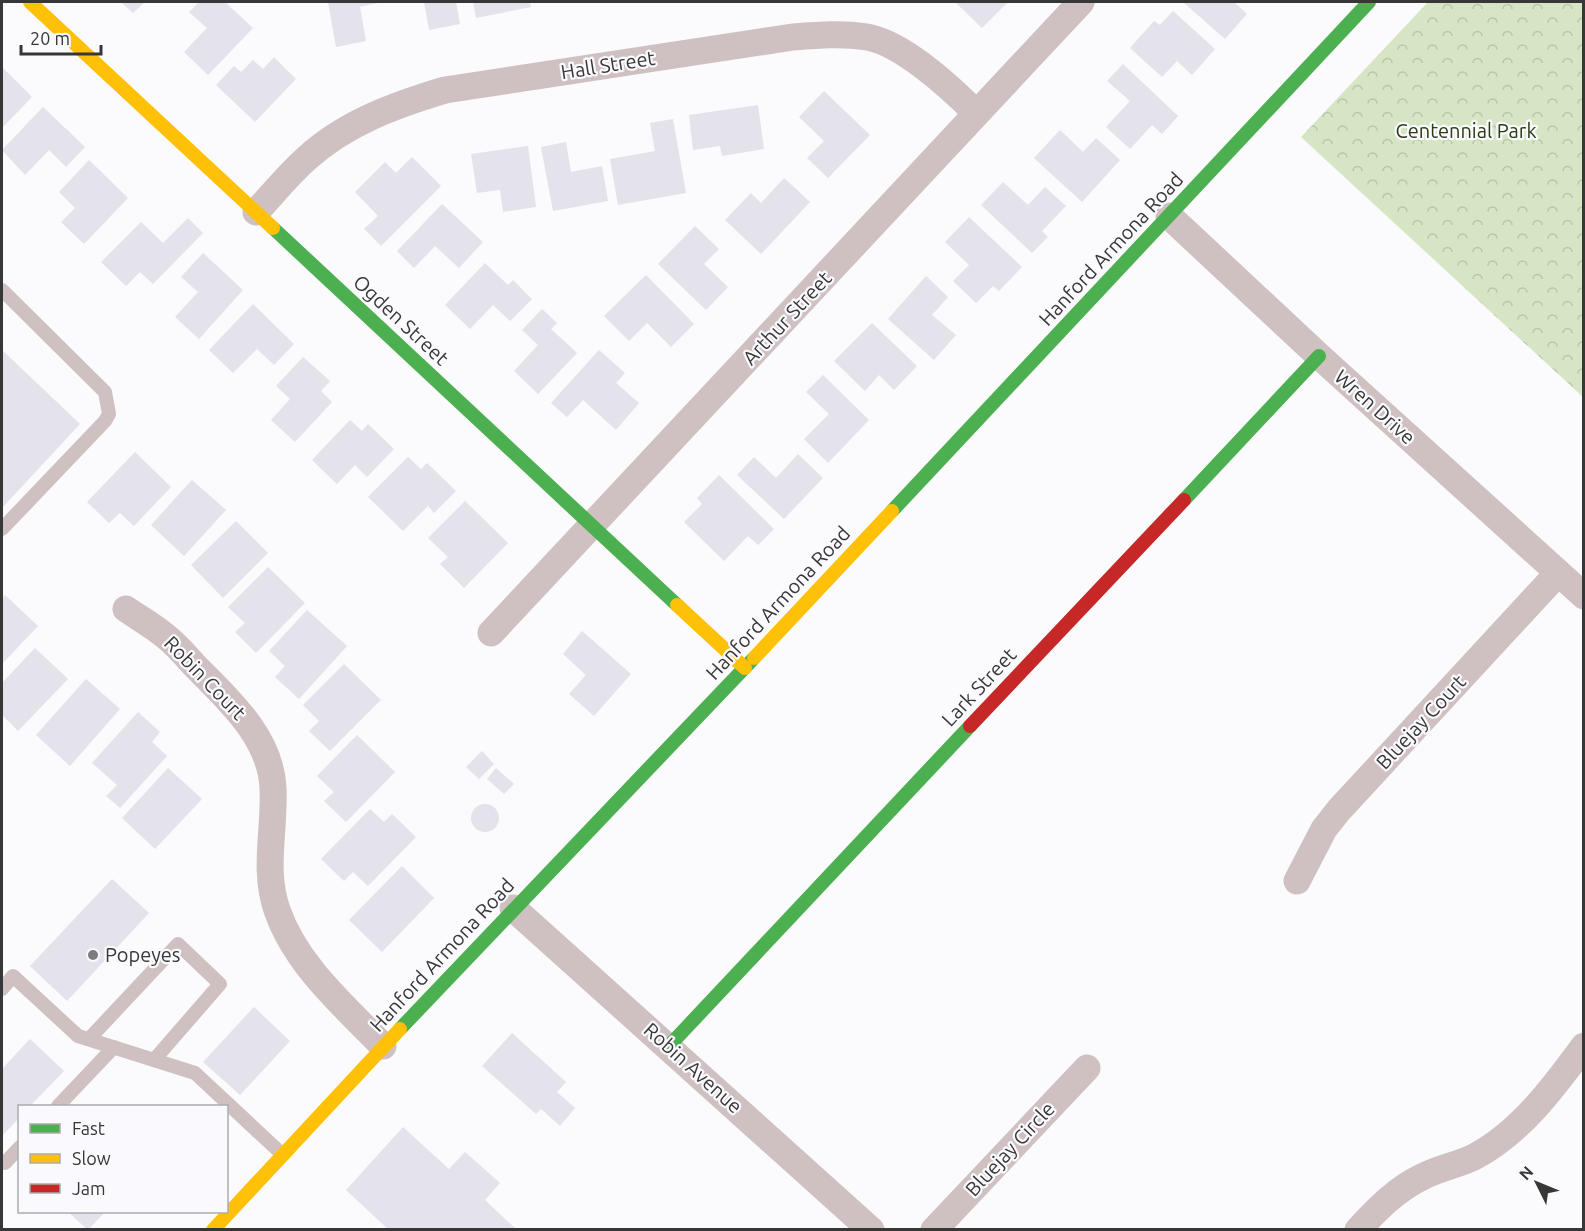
<svg xmlns="http://www.w3.org/2000/svg" width="1585" height="1231" font-family="Ubuntu,sans-serif">
<style>
.forest{fill:url(#forest-crowns)}
.building{fill:#e4e2ea}
.lines{fill:none;stroke-linecap:round;stroke-linejoin:round}
.lane{stroke:#cfc0c1;stroke-width:14}
.street{stroke:#cfc0c1;stroke-width:27}
.fast{stroke:#4caf50;stroke-width:14}
.slow{stroke:#ffc107;stroke-width:14}
.jam{stroke:#c62828;stroke-width:14}
.poi-dot{fill:#7c7b7d;stroke:#faf9fd;stroke-width:2}
.labels{text-anchor:middle;stroke-width:4.5;stroke-linejoin:round;paint-order:stroke}
.street-label{font-size:20px;fill:#373738;stroke:#faf9fd}
.park-label{font-size:20px;fill:#2a3b15;stroke:#faf9fd}
.poi-label{font-size:20px;fill:#373738;stroke:#faf9fd;text-anchor:start}
</style>
<defs>
<pattern id="forest-crowns" width="20" height="18" patternUnits="userSpaceOnUse" patternTransform="scale(1.5)"><rect width="20" height="18" fill="#d6e6c4"/><path d="M2 6a3 3 0 1 1 6 0M12 15a3 3 0 1 1 6 0" fill="none" stroke="#b8c6a9"/></pattern>
</defs>
<rect width="100%" height="100%" fill="#fbfafc"/>
<path class="forest" d="M1428,2H1583V397L1301,137Z"/>
<g class="building">
<path d="M121,2H145L133,13Z"/>
<path d="M199,2H225L253,28L208,75L184,52L207,28L189,12Z"/>
<path d="M328,2H382L360,7L366,41L336,47Z"/>
<path d="M424,2H456L460,24L429,30Z"/>
<path d="M473,2H530L531,7L476,18Z"/>
<path d="M955,2H1008L982,28Z"/>
<path d="M1183,2H1234L1247,14L1225,39Z"/>
<path d="M1173,11L1215,49L1192,75L1177,61L1162,77L1130,48L1154,21L1160,25Z"/>
<path d="M274,57L296,79L255,122L216,85L234,66L241,72L253,60L263,69Z"/>
<path d="M1123,64L1178,116L1162,134L1152,125L1130,149L1106,127L1130,101L1107,81Z"/>
<path d="M2,67L32,97L2,128Z"/>
<path d="M824,91L870,135L828,178L807,158L824,141L799,117Z"/>
<path d="M758,105L764,149L722,156L720,146L693,150L689,115Z"/>
<path d="M43,107L85,147L66,167L49,150L25,175L2,150Z"/>
<path d="M673,119L686,193L618,205L610,159L655,151L650,123Z"/>
<path d="M1060,130L1083,152L1096,138L1120,160L1082,202L1034,158Z"/>
<path d="M566,142L571,172L602,166L608,201L553,211L541,147Z"/>
<path d="M528,146L536,207L503,212L500,190L477,193L471,154Z"/>
<path d="M412,157L441,186L381,246L364,229L378,216L355,192L385,162L396,173Z"/>
<path d="M89,160L128,198L84,244L61,222L75,208L59,192Z"/>
<path d="M784,178L810,202L761,254L725,220L751,193L761,203Z"/>
<path d="M1003,182L1028,205L1045,187L1066,206L1042,231L1048,237L1032,253L981,205Z"/>
<path d="M442,204L483,242L459,268L435,246L414,268L397,251Z"/>
<path d="M969,217L1022,267L999,291L993,286L976,303L953,281L969,265L945,242Z"/>
<path d="M188,218L203,233L153,284L140,272L126,286L101,262L141,222L163,243Z"/>
<path d="M695,226L719,249L704,264L728,287L706,310L658,264Z"/>
<path d="M203,253L243,290L199,339L175,317L198,292L181,277Z"/>
<path d="M485,263L508,285L513,280L532,299L510,321L493,305L470,329L445,305Z"/>
<path d="M646,275L694,324L671,347L647,323L629,341L604,316Z"/>
<path d="M926,276L948,297L932,315L956,335L934,360L888,319Z"/>
<path d="M253,304L294,344L274,365L257,349L233,373L209,350Z"/>
<path d="M542,309L557,323L551,329L577,353L538,394L514,371L538,345L522,330Z"/>
<path d="M872,323L917,366L894,390L879,375L865,391L834,361Z"/>
<path d="M2,350L80,424L2,508Z"/>
<path d="M599,350L625,373L616,383L639,403L616,430L583,400L567,417L551,403Z"/>
<path d="M303,357L330,381L321,391L332,402L295,442L271,420L290,399L276,386Z"/>
<path d="M823,375L869,420L828,463L804,439L829,414L806,392Z"/>
<path d="M350,420L362,431L368,424L394,449L367,477L355,465L337,484L312,460Z"/>
<path d="M135,452L171,487L134,526L120,513L109,523L87,502Z"/>
<path d="M798,454L823,478L784,519L737,475L754,457L776,478Z"/>
<path d="M408,457L421,469L427,463L456,491L434,513L428,506L403,531L368,497Z"/>
<path d="M719,475L774,529L758,545L748,536L724,561L684,522L702,504L697,498Z"/>
<path d="M192,480L226,510L184,556L151,525Z"/>
<path d="M465,501L508,543L464,588L440,564L448,557L428,538Z"/>
<path d="M236,521L268,553L223,598L191,565Z"/>
<path d="M268,567L305,603L256,653L235,632L245,623L228,607Z"/>
<path d="M5,595L38,626L2,664V599Z"/>
<path d="M307,610L347,646L299,699L275,677L285,666L269,651Z"/>
<path d="M582,631L631,674L594,716L569,694L586,675L563,654Z"/>
<path d="M35,648L68,679L18,731L2,715V683Z"/>
<path d="M344,664L381,700L330,751L309,731L319,721L303,705Z"/>
<path d="M86,679L120,709L70,766L36,735Z"/>
<path d="M138,712L160,732L152,742L167,756L120,808L106,796L117,785L92,763Z"/>
<path d="M357,735L395,772L346,822L324,801L334,792L317,776Z"/>
<path d="M482,751L494,764L479,779L466,767Z"/>
<path d="M168,768L202,799L155,849L122,818Z"/>
<path d="M496,768L514,784L504,794L487,779Z"/>
<circle cx="485" cy="818" r="14"/>
<path d="M370,809L384,822L392,814L416,837L368,886L353,872L344,881L321,859Z"/>
<path d="M402,866L434,898L382,952L349,920Z"/>
<path d="M112,879L149,913L67,1001L30,966Z"/>
<path d="M254,1007L290,1041L240,1095L203,1062Z"/>
<path d="M512,1033L566,1082L557,1092L575,1108L560,1126L541,1109L536,1114L482,1066Z"/>
<path d="M30,1039L64,1071L30,1106H20V1117L2,1136V1069Z"/>
<path d="M403,1127L449,1169L465,1152L500,1183L485,1200L517,1230H389L346,1190Z"/>
<path d="M68,1212H105L88,1230Z"/>
</g>
<g class="lines">
<g class="lane">
<path d="M2,290L105,392L109,414L105,421L2,529"/>
<path d="M2,989L13,976L78,1036L195,1073L283,1155"/>
<path d="M89,1039L178,944L220,984L154,1060"/>
<path d="M58,1106L114,1047"/>
<path d="M5,1163L20,1147"/>
</g>
<g class="street">
<path d="M256,212C272,195 288,175 306,159C345,123 395,105 445,90L793,37C818,35 842,33 867,37C902,43 951,88 976,113"/>
<path d="M1169,216L1319,356L1584,596"/>
<path d="M126,609C139,618 152,625 164,635C176,644 186,656 196,667C229,700 271,738 273,788C275,830 263,870 277,910C296,965 344,1006 383,1046"/>
<path d="M491,633L1081,2"/>
<path d="M1297,881L1324,829L1339,810L1558,573"/>
<path d="M513,908L871,1230"/>
<path d="M934,1230L1087,1068"/>
<path d="M1358,1230C1377,1209 1397,1189 1422,1177C1439,1168 1458,1165 1474,1157C1520,1133 1554,1087 1584,1046"/>
</g>
<g class="fast">
<path d="M273,228L677,605"/>
<path d="M1184,500L1319,356"/>
<path d="M892,511L1369,2"/>
<path d="M400,1029L754,658"/>
<path d="M669,1046L970,726"/>
</g>
<g class="slow">
<path d="M30,2L273,228"/>
<path d="M677,605L745,668"/>
<path d="M754,658L892,511"/>
<path d="M213,1230L400,1029"/>
</g>
<path class="jam" d="M970,726L1184,500"/>
</g>
<circle class="poi-dot" cx="93" cy="955" r="6"/>
<g class="labels">
<g class="street-label">
<text transform="translate(608 65) rotate(-9)" y="7">Hall Street</text>
<text transform="translate(1111 249) rotate(-47)" y="7">Hanford Armona Road</text>
<text transform="translate(787 318) rotate(-47)" y="7">Arthur Street</text>
<text transform="translate(401 320) rotate(43)" y="7">Ogden Street</text>
<text transform="translate(1375 407) rotate(42)" y="7">Wren Drive</text>
<text transform="translate(778 603) rotate(-47)" y="7">Hanford Armona Road</text>
<text transform="translate(205 678) rotate(46)" y="7">Robin Court</text>
<text transform="translate(979 687) rotate(-47)" y="7">Lark Street</text>
<text transform="translate(1421 722) rotate(-47)" y="7">Bluejay Court</text>
<text transform="translate(442 955) rotate(-47)" y="7">Hanford Armona Road</text>
<text transform="translate(693 1068) rotate(42)" y="7">Robin Avenue</text>
<text transform="translate(1010 1149) rotate(-47)" y="7">Bluejay Circle</text>
</g>
<g class="park-label">
<text x="1466" y="138">Centennial Park</text>
</g>
<g class="poi-label">
<text x="105" y="962">Popeyes</text>
</g>
</g>
<rect width="1585" height="1231" fill="none" stroke="#373738" stroke-width="6"/>
<rect x="18" y="1105" width="210" height="108" fill="#faf9fd" stroke="#acabae" stroke-width="1.5"/>
<rect x="30" y="1124" width="30" height="9" fill="#4caf50" stroke="#acabae" stroke-width="1.5"/>
<text x="72" y="1135" font-size="18" fill="#373738">Fast</text>
<rect x="30" y="1154" width="30" height="9" fill="#ffc107" stroke="#acabae" stroke-width="1.5"/>
<text x="72" y="1165" font-size="18" fill="#373738">Slow</text>
<rect x="30" y="1184" width="30" height="9" fill="#c62828" stroke="#acabae" stroke-width="1.5"/>
<text x="72" y="1195" font-size="18" fill="#373738">Jam</text>
<g transform="translate(1537 1183) rotate(313)" stroke="#faf9fd" stroke-width="4.5" paint-order="stroke">
<path d="M0-4.5L10 22L0 15L-10 22Z" fill="#373738"/>
<text y="-9" font-size="16" font-weight="bold" text-anchor="middle" fill="#373738">N</text>
</g>
<path d="M21 45v9h80v-9" fill="none" stroke="#373738" stroke-width="3"/>
<text x="30" y="45" font-size="18" fill="#373738" stroke="#faf9fd" stroke-width="4.5" paint-order="stroke">20 m</text>
</svg>
